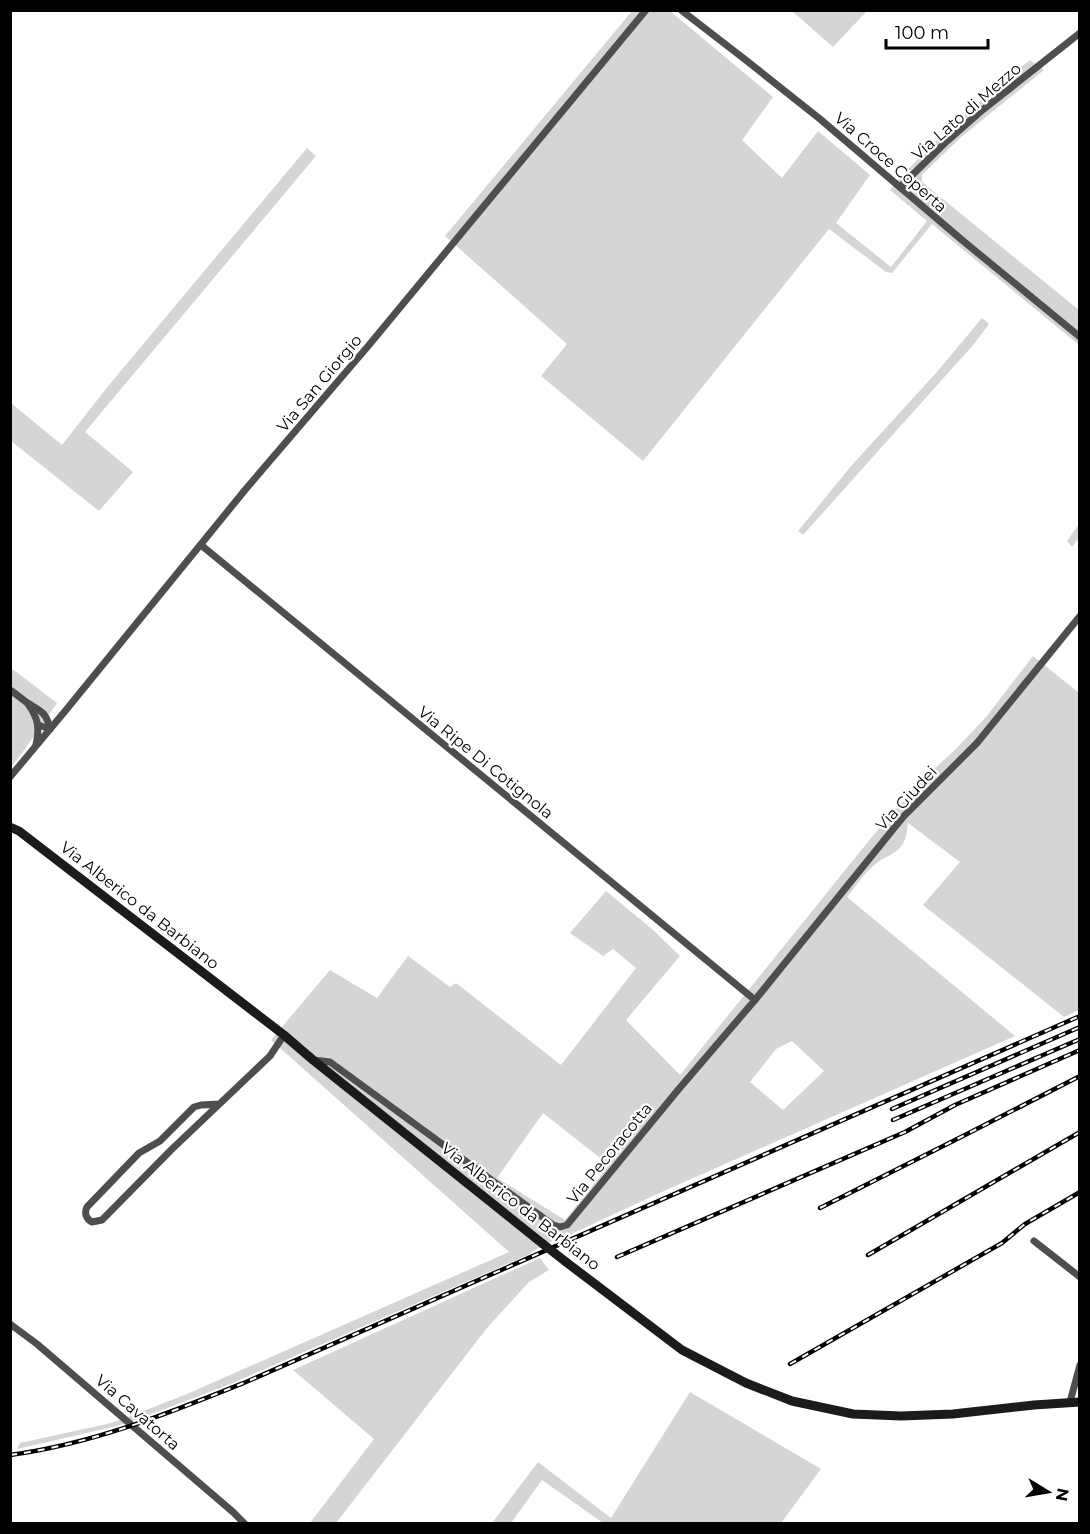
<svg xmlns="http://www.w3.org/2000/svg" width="1090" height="1534" font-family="Montserrat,sans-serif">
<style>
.green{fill:#d5d5d5;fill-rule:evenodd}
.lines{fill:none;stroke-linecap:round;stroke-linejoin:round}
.street{stroke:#4e4e4e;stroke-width:7}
.secondary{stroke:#1b1b1b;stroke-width:9}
.rail-casing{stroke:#000;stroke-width:4.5}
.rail{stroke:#fff;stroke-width:2;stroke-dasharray:7;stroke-linecap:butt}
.secondary-bridge{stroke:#1b1b1b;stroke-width:9}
.labels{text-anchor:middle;stroke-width:4.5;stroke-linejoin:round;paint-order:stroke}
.street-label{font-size:16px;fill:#000;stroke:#fff}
</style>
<rect width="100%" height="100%" fill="#fff"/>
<g class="green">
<path d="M632,11H670L773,97L742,140L782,178L818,131L870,175L836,223L891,267L927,221L890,190C931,141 981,100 1030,60L1044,70L960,138L922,175V182L1079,310V345L932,224L892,273L886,272L829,229L643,461L541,376L567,344L445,236Z"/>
<path d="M792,11H867L833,47Z"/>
<path d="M307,148L316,156L85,432L133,472L99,511L11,441V403L62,445L109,385Z"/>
<path d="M982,318L989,324L974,344L803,535L798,531L852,465L936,373Z"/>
<path d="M1079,524V538L1072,547L1067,541Z"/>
<path d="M1033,656L1078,692L1079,691V1010L1064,1017L923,905L960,862L908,823C905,858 891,849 871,868C862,876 855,888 847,897L1015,1036L655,1195L565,1237C551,1241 540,1246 528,1255L228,1385L141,1418L117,1426L17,1449L20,1443L111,1423L128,1417L187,1394L509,1252L271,1040L330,970L377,998L408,956L450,987L456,983L561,1065L636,968L613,949L603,956L570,933L606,891L652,929L680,956L626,1020L680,1075L871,838L917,785L956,749L986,717ZM792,1041L824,1071L783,1110L750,1082L776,1049ZM543,1113L609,1165L565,1220L497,1178Z"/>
<path d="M11,668L57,703L25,749L11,767Z"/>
<path d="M540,1258L549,1270L529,1282L487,1328L336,1523H310L374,1439L293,1370Z"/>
<path d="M690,1392L821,1469L781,1523H603L542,1480L511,1523H492L538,1462L611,1518Z"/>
</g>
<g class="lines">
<g class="street">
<path d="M681,10L747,61L820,119L962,240L1080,337"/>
<path d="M900,187L947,141L980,112L1080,33"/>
<path d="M201,545L755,1000"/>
<path d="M10,690C16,694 21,698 26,702C40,711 46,711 50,729L38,725"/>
<path d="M28,704C38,718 40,728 36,744"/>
<path d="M10,777L66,710L245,490L369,345L646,10"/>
<path d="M313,1060L330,1062L553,1225L560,1227L567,1225L678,1090L755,1000L903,817L977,743L1080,616"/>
<path d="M219,1104L201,1105L194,1107L160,1141L139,1153L87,1207C84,1213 86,1219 92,1222L102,1220L171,1150L270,1056L284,1035"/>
<path d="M1034,1241L1080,1277"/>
<path d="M10,1324L37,1344L233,1512L245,1524"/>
<path d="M1070,1402L1080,1365"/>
</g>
<g class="secondary">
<path d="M10,827L19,831L284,1035L313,1060L543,1244"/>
<path d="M566,1262L682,1350L746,1383L792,1401L853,1414L901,1416L953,1414L1034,1405L1080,1402"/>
</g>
<defs>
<g id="rail">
<path d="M892,1109L1080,1027"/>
<path d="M893,1120L1080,1039"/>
<path d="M820,1208L967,1134L1080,1076"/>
<path d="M868,1255L1080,1132"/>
<path d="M617,1257L905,1132L955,1105L1080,1050"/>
<path d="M790,1364L1002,1243L1025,1224L1080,1192"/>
<path d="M10,1455C93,1444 169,1413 246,1382L1080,1016"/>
</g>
</defs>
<use href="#rail" class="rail-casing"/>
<use href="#rail" class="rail"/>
<path class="secondary-bridge" d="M543,1244L566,1262"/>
</g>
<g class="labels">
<g class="street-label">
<text transform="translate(966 111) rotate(-41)" y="6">Via Lato di Mezzo</text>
<text transform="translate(891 162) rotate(41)" y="6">Via Croce Coperta</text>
<text transform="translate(319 383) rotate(-50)" y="6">Via San Giorgio</text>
<text transform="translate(486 762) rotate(39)" y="6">Via Ripe Di Cotignola</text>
<text transform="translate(906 798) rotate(-47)" y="6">Via Giudei</text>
<text transform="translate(140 905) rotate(38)" y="6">Via Alberico da Barbiano</text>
<text transform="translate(609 1153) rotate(-51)" y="6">Via Pecoracotta</text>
<text transform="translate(521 1206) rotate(38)" y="6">Via Alberico da Barbiano</text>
<text transform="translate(138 1412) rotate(41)" y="6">Via Cavatorta</text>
</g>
</g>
<rect width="1090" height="1534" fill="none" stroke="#000000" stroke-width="24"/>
<g transform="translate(1048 1492) rotate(101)" stroke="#ffffff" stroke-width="4.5" paint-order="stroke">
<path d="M0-4.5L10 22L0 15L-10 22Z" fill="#000000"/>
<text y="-9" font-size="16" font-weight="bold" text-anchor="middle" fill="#000000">N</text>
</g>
<path d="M886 39v9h102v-9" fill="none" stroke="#000000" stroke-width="3"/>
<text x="895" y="39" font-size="18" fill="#000000" stroke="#ffffff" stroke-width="4.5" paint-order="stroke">100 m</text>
</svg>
